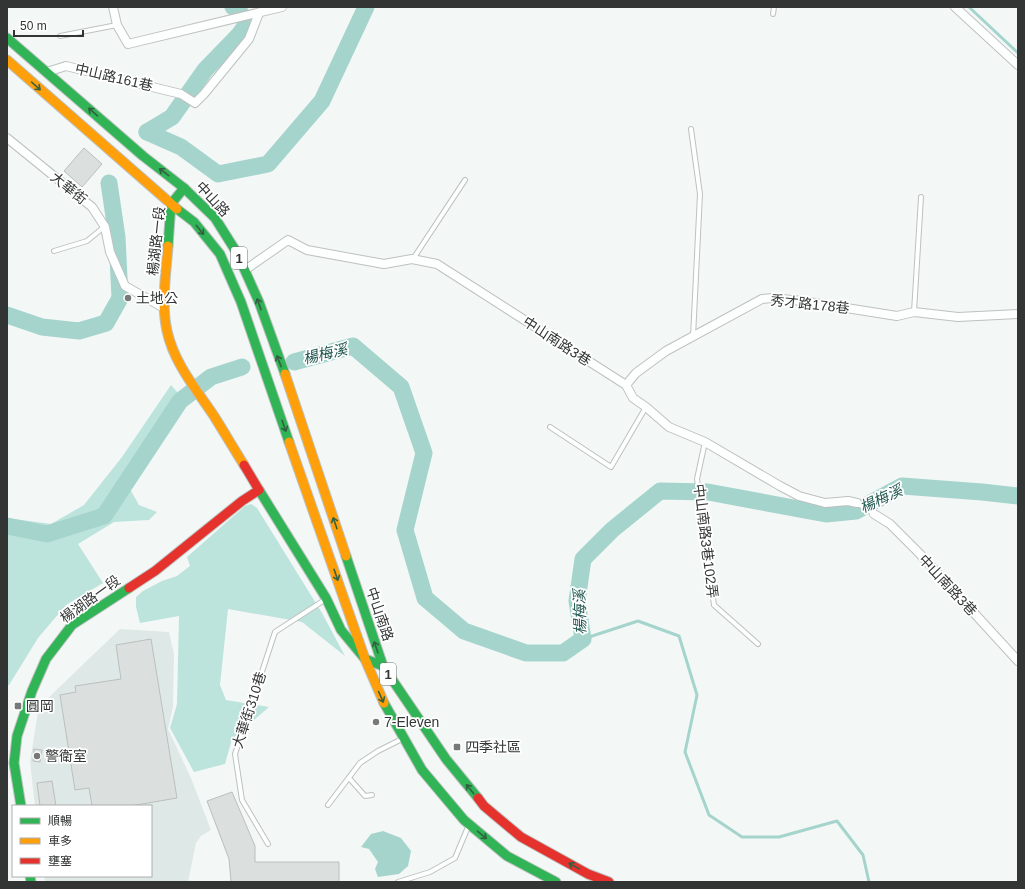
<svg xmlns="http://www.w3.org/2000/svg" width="1025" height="889" font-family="Helvetica,'Noto Sans TC',sans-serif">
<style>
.built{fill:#dee9e7}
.forest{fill:#bce3dc}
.water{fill:#a5d4cc}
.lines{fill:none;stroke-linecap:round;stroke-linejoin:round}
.stream{stroke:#a5d4cc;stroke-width:3}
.river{stroke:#a5d4cc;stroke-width:17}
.building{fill:#dbdfde;stroke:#bbbfbe}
.lane-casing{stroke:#bec1c1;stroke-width:6}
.street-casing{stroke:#bec1c1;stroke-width:10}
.fast-casing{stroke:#bec1c1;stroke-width:11}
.slow-casing{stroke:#bec1c1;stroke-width:11}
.jam-casing{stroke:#bec1c1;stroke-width:11}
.lane{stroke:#fdfefe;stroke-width:4}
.street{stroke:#fdfefe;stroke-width:8}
.fast{stroke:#30b455;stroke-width:9}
.slow{stroke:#ff9f0a;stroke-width:9}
.jam{stroke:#e5322d;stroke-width:9}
.oneway{stroke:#316140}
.poi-dot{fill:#767978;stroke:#fff;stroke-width:1.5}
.labels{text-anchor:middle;stroke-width:3.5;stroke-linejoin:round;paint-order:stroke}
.shield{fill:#fff;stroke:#707271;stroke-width:1}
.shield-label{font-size:13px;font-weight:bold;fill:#323534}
.street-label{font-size:14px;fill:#323534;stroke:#fff}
.poi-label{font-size:14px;fill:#323534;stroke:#fff;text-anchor:start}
.water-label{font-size:15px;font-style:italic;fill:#215850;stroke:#fff}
</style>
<rect width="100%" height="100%" fill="#f3f8f7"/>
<path class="built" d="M120,629L169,632L174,654L173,707L168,729L191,778L211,830L201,836L196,843L188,882H45L44,876H151V806H35L30,762L40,699L46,700Z"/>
<g class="forest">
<path d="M171,385L178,393L123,477L139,505L157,512L149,520L114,522L78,544L103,583L66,605L38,638L9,685L7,686V518L51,524L84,505L122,457Z"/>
<path d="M251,504L257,508L322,613L345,656L302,622L228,609L220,685L226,700L269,707L232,739L225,764L194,772L170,728L177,704L179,616L140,623L136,607V597L143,591L162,581L177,576L190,566L187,557L245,506Z"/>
</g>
<path class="water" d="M383,831L401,838L411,851L408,866L399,874L378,877L375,869L378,862L369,849L361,847L371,834Z"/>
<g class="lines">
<g class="stream">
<path d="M969,7L1018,53"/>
<path d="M583,639L638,621L679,636L697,695L685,752L709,815L742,837H779L837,821L863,855L869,882"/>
</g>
<g class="river">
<path d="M147,132L181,147L218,174L268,164L322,101L366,7"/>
<path d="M147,132L172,117L205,70L238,36L247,24L238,9L233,7"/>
<path d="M7,315L42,327L79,331L106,323L120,298L117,237L109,183"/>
<path d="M294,362L353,346L401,387L424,453L405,530L425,598L464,631L526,653H563L583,639L577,601L583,559L612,530L660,491L708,492L826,514L856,511L902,486L982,492L1018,496"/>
<path d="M7,526L47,534L104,516L180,401L211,377L242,367"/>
</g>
</g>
<g class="building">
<path d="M84,148L102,164L82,187L64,171Z"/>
<path d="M151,639L177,798L130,806H92L89,788L75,790L60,695L76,692L75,686L121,679L116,645Z"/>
<path d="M34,749L42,750L40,762L33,761Z"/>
<path d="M52,781L56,806H40L37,783Z"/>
<path d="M232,792L255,846V862H339V882H231L229,859L207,801Z"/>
</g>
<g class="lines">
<defs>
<g id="lane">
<path d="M773,14L774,7"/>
<path d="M60,36L117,25"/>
<path d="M691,129L700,194L693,337"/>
<path d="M54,251L87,241L104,227"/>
<path d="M413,259L465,180"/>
<path d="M914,312L921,197"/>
<path d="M550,427L611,467L646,407"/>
<path d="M705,442L697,479L714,605L758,644"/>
<path d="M857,503L874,514"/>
<path d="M349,778L365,796L372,795"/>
<path d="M328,805L360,763L378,751L402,739"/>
<path d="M268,844L242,800L235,754L275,632L326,599"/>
<path d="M398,882L430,872L455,858L468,827"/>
</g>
<g id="street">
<path d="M113,7L117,25L128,44L282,7"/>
<path d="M955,7L1018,65"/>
<path d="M47,72L66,66L181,94L195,103L204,94L249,39L259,13"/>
<path d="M7,138L92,207L105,227L110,252L125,286L164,308"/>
<path d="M245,270L288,240L307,250L384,264L412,259L437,264L626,385L633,398L646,407L669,427L705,442L780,486L799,496L825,503L848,501L857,503"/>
<path d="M626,385L636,373L666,351L762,299L772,298L802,301L897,316L914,312L958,317L1018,314"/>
<path d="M874,514L890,524L920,554L1018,661"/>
</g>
<g id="fast">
<path d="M7,38L143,156L184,188L215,218L237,253L259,302L285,374"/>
<path d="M177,209L194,222L220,254L241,302L289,442"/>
<path d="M168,246L171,204L184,188"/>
<path d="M259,490L326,598L341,630L365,659L383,666"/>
<path d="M346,556L383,666L446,759L478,798"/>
<path d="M384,703L422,770L464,820L507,856L556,882"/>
<path d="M21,806L14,763L17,736L32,691L46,659L72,625L129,588"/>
<path d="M30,876L31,882"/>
</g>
<g id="slow">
<path d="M7,60L177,209"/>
<path d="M168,246C166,274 161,304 167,331C174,363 196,389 214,416C224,432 234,449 244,465"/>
<path d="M285,374L346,556"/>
<path d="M289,442L365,659L384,703"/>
</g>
<g id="jam">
<path d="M129,588L155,571L242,501L259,490L244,465"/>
<path d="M478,798L484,806L521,837L588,874L609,882"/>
</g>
</defs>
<use href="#lane" class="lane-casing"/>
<use href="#street" class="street-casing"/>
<use href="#fast" class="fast-casing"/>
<use href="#slow" class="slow-casing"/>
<use href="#jam" class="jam-casing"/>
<use href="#lane" class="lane"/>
<use href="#street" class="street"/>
<use href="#fast" class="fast"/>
<use href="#slow" class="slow"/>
<use href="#jam" class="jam"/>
</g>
<defs><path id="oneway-shaft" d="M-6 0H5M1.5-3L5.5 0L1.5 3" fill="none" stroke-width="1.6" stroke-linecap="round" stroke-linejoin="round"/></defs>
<g class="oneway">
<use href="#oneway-shaft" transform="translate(36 86) rotate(42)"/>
<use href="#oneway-shaft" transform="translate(93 112) rotate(-139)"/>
<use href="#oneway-shaft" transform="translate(164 172) rotate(-143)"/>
<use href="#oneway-shaft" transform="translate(200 230) rotate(51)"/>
<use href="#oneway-shaft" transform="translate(259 304) rotate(-110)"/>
<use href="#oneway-shaft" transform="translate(279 361) rotate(-111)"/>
<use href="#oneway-shaft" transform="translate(284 426) rotate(71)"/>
<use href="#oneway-shaft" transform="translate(335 523) rotate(-109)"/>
<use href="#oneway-shaft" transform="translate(336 575) rotate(71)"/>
<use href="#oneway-shaft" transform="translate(376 647) rotate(-109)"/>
<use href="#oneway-shaft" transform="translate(381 697) rotate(66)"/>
<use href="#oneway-shaft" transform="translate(470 789) rotate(-129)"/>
<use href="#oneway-shaft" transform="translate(482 835) rotate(40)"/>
<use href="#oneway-shaft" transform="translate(574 866) rotate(-151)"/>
</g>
<g class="poi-dot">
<circle cx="128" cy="298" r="4"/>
<rect x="14" y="702" width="8" height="8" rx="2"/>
<circle cx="376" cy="722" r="4"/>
<rect x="453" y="743" width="8" height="8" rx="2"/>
<circle cx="37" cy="756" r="4"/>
</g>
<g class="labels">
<g class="shield">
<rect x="231" y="247" width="16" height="22" rx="3"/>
<rect x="380" y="663" width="16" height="22" rx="3"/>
</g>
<g class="shield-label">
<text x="239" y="263">1</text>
<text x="388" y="679">1</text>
</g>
<g class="street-label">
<text transform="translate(114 77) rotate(13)" y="5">中山路161巷</text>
<text transform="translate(69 188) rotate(39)" y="5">大華街</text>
<text transform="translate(213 199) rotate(47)" y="5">中山路</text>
<text transform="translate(156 241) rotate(-84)" y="5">楊湖路一段</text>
<text transform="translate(810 304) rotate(6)" y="5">秀才路178巷</text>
<text transform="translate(557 341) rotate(33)" y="5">中山南路3巷</text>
<text transform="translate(706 541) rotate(83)" y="5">中山南路3巷102弄</text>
<text transform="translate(948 585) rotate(47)" y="5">中山南路3巷</text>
<text transform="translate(90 599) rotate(-36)" y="5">楊湖路一段</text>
<text transform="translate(380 614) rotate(71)" y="5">中山南路</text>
<text transform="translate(249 710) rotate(-72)" y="5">大華街310巷</text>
</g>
<g class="poi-label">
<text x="136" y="303">土地公</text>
<text x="26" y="711">圓岡</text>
<text x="384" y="727">7-Eleven</text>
<text x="465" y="752">四季社區</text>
<text x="45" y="761">警衛室</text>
</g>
<g class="water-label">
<text transform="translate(325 354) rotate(-13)" y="5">楊梅溪</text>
<text transform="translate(881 499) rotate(-25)" y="5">楊梅溪</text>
<text transform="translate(580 612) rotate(-91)" y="5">楊梅溪</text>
</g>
</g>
<rect width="1025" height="889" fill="none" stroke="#323534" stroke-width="16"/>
<rect x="12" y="805" width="140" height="72" fill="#ffffff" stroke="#adaeae"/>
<rect x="20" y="818" width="20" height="6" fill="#30b455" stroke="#adaeae"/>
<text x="48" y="825" font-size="12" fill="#323534">順暢</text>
<rect x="20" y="838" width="20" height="6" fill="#ff9f0a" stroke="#adaeae"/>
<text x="48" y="845" font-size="12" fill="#323534">車多</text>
<rect x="20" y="858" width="20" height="6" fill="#e5322d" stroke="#adaeae"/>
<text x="48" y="865" font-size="12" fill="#323534">壅塞</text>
<path d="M14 30v6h69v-6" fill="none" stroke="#323534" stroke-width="2"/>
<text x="20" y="30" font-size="12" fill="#323534" stroke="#ffffff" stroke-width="3" paint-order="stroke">50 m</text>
</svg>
